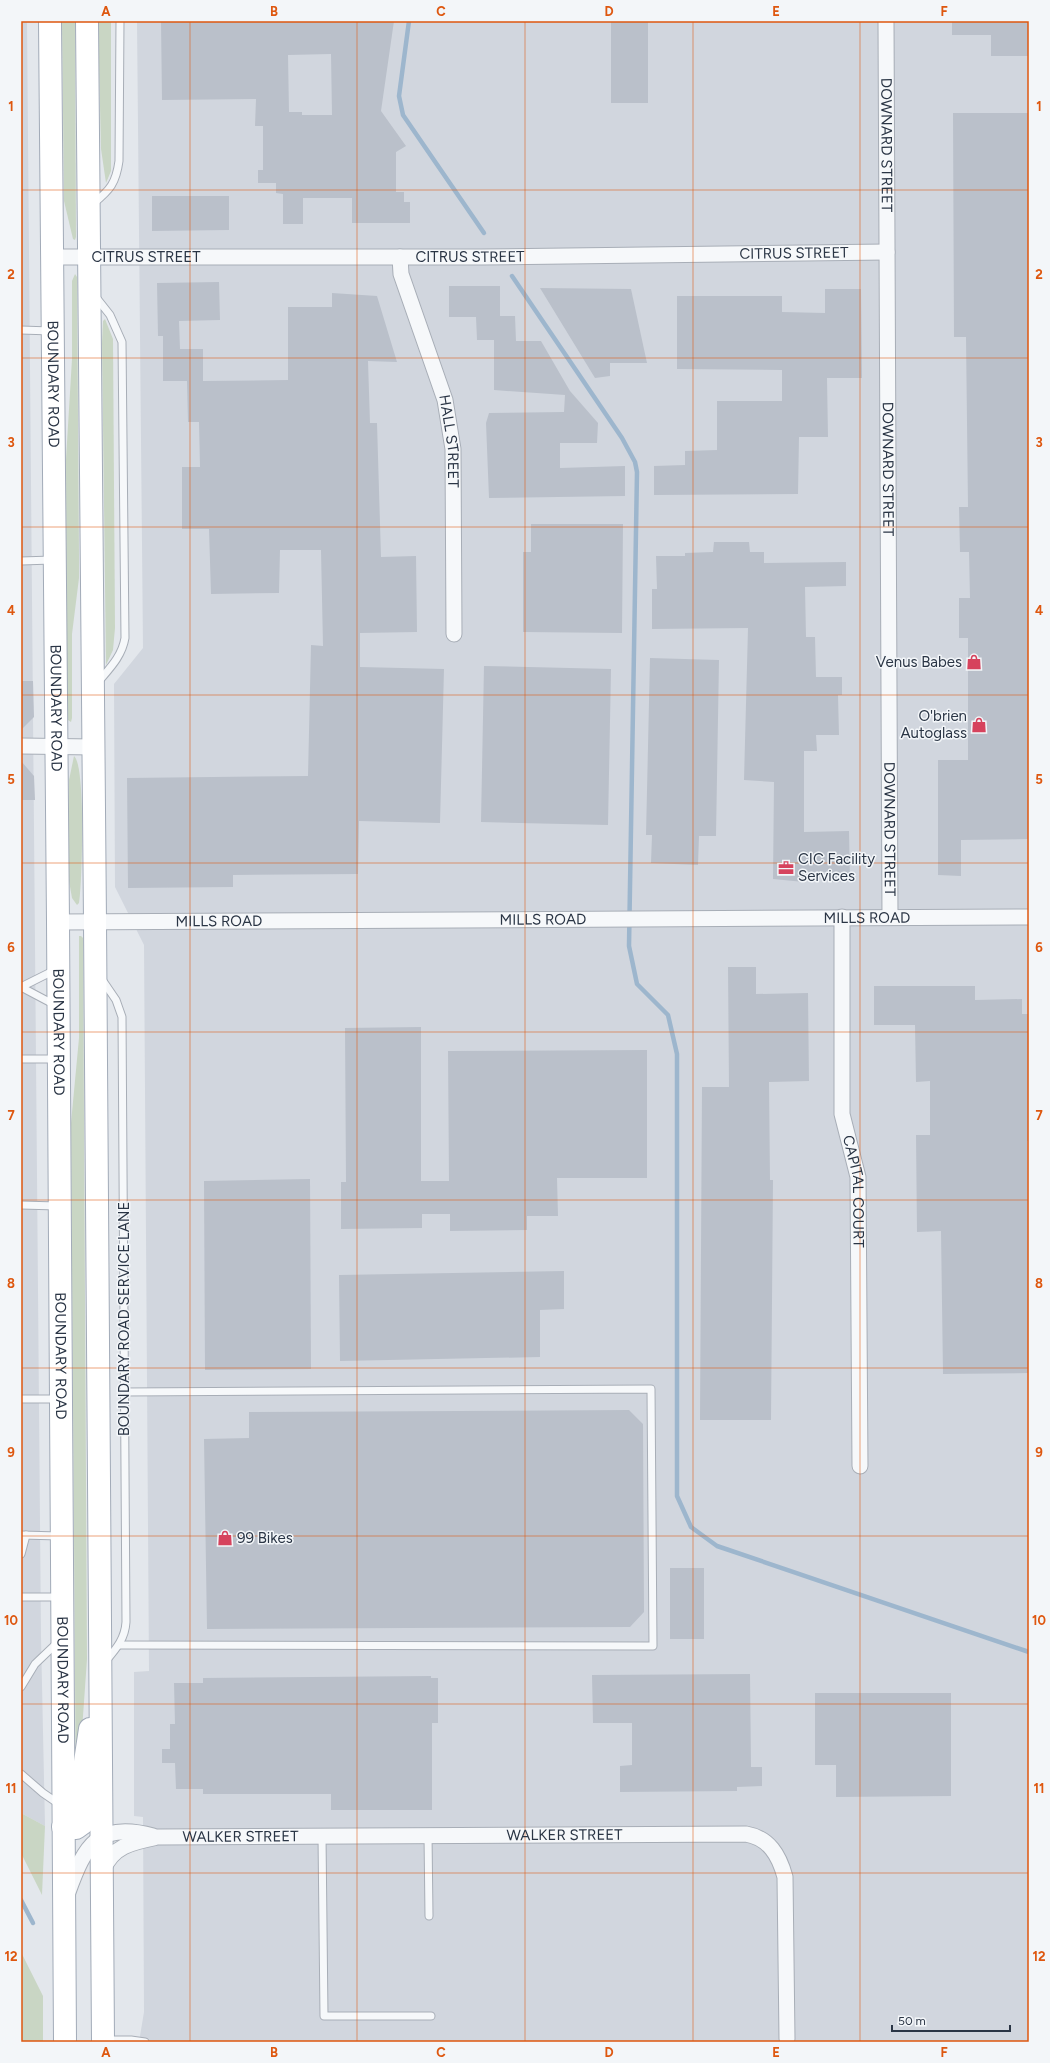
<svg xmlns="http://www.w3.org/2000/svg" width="1050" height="2063" font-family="Figtree,sans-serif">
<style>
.built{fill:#d1d6de}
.green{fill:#c9d6c4}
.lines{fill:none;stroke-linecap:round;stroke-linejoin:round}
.stream{stroke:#9db6cd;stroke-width:4.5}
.building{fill:#bac0ca;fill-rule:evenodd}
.lane-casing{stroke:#a8aeb7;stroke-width:9}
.street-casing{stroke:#a8aeb7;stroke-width:17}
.primary-casing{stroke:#a2abb8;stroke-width:24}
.lane{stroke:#f6f8fa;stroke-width:7}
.street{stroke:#f6f8fa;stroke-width:15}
.primary{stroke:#fff;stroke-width:22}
.grid{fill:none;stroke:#de570f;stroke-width:1;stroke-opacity:0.55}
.labels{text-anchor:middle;stroke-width:3;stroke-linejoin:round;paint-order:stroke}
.street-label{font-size:15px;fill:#2a3545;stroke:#f3f6f9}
.poi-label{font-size:15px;fill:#2a3545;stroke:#f3f6f9;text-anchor:end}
.neatline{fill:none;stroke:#de570f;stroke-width:1.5}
.grid-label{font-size:13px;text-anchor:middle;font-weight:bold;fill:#de570f}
</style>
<rect width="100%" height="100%" fill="#e3e7ec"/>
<g class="built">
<path d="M21,21H27L41,1637L45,1826L21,1813Z"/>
<path d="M137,21H1029V2042H139L144,2012L143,1817L134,1816V1672L149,1671L144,945L115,887L114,684L143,648Z"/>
</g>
<g class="green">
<path d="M62,21H75L76,237L75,240L73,239L64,201Z"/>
<path d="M98,21H111V171L106,183L101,149Z"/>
<path d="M75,274L77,277L79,555V578L72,634V718L71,722L68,720L67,712L66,459L72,359V281Z"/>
<path d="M105,319L113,339L115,628L113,650L106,665L102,343L103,321Z"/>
<path d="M74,756C86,765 82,884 79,903L77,905L72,898L69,881V780Z"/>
<path d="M79,936H81L83,938L87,1659L76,1816L71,1123L79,1038Z"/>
<path d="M21,1813L45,1826L42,1895L21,1853Z"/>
<path d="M21,1952L43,1996V2042H21Z"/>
</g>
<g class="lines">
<g class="stream">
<path d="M409,21L399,96L403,115L484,233"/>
<path d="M512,276L622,438L635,462L637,472L629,946L637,984L668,1015L677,1054V1496L691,1527L717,1546L1029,1652"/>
<path d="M21,1900L33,1923"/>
</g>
</g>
<g class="building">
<path d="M161,21H394L381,111L406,146L396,152V192H404V202H410V223H352V198H303V224H283V194L276,193V183H258V170H263V126H255L256,99L162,100ZM331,54L332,115H302V112H289L288,55Z"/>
<rect x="611" y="21" width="37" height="82"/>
<path d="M952,21H1029V56H991V35H952Z"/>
<path d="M953,113H1029V839L961,840V876L938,875V760H968V638H959V598H970L969,552H960L959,507H968L966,337H954Z"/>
<path d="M152,196H229V230L152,231Z"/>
<path d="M219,282L220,320L179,321L180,349H203V381L288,380V307H332V293L377,296L397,362L368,361L370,423H377L381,557L416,556L417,632L360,633V667L444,669L440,823L359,821L358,874L233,875V887L128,888L127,778L308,776L311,645L323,646L321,550H280L279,593L211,594L209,529H182V467H200L199,422H188L187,381H163V336H158L157,283Z"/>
<path d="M449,286H500V316H515L516,341H541L570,391L598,423L597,443H560V468L625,466V496L489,498L486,423L489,413L564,412L565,395L494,390V340H477L476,317H449Z"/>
<path d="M540,288L631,289L647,363H610V376L595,378Z"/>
<path d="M825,289H861L862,378H827L828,437H799L798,494L654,495V466L685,465V451L717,450V401H782V370L677,369V296H782V312L825,313Z"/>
<path d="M531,524H623L622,633L523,632V552H531Z"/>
<path d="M714,542H749L750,552H764V563L846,562V586L805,587L806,637H815L816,677H842V695H838L839,735H816L817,751H804V832L849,831L850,881L831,882V872H804V882L773,879L774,782L744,780L748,628L652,629V589H657L656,556H685V553L713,552Z"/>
<path d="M650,658L719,660L716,836H699L698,865L651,863L652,835H646Z"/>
<path d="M484,666L611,669L608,825L481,822Z"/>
<path d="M21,681H33L34,717L21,730Z"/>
<path d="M21,761L34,776L35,800H21Z"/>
<path d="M728,967H756V994L808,993L809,1081L769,1082L770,1180H773L771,1420H700L702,1087H729Z"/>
<path d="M874,986H975V1000L1022,999V1014H1029V1141H1027L1029,1373L943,1374L941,1231L917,1232L916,1135H930V1081L916,1082L915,1025H874Z"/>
<path d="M421,1027V1181H449L448,1051L647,1050V1178H557L558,1216H527V1230L450,1231V1214H422V1228L341,1229V1182H346L345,1028Z"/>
<path d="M310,1179L311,1369L205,1370L204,1181Z"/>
<path d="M564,1271V1309L540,1310V1357L340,1361L339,1275Z"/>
<path d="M629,1410L643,1424L644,1612L630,1627L207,1629L204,1439L249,1438V1412Z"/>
<rect x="670" y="1568" width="34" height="71"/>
<path d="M750,1674L751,1767H762V1786L737,1787V1791L620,1792V1766L632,1765V1723H593L592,1675Z"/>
<path d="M431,1676V1678H438V1723H432V1810H331V1794H203V1789H176L175,1763H162V1749H170V1724H175L174,1683H203V1678Z"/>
<path d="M815,1693H951V1796L836,1797V1765H815Z"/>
</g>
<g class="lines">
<defs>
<g id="lane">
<path d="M94,203C110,190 116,183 119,161L120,21"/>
<path d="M95,296L110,315L122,342L125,638C122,656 110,668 99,681"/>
<path d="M21,330L51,331"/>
<path d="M21,561L52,560"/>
<path d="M101,978L116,1000L122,1017L126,1622C125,1639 116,1649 105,1662"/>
<path d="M21,987L55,1005"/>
<path d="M21,987L55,970"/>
<path d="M21,1059H57"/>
<path d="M21,1205L57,1206"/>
<path d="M21,1399H59"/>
<path d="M21,1535L60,1536"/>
<path d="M21,1554L26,1535"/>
<path d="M21,1597H60"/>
<path d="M119,1645L653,1646L651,1389L124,1392"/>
<path d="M21,1687L35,1664L57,1643"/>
<path d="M21,1774L43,1793L59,1804"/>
<path d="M428,1835L429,1916"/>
<path d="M322,1836L324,2016H431"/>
<path d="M105,2040H131L145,2042"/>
</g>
<g id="street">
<path id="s1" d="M886,21L890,917"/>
<path id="s2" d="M52,257H481L887,252"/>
<path id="s3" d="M400,257L401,274L445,400L453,449L454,634"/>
<path d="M21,746L94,747"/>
<path id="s4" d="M842,917V1114L858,1177L860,1466"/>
<path id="s5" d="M58,922L1029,917"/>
<path id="s6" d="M103,1870C113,1845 134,1842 158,1837L746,1834C769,1838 779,1855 785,1877L787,2039"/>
<path d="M68,1892C85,1845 98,1821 153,1836"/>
</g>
<g id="primary">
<path id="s7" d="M50,21L58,922L65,2042"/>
<path d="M87,21L95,922L103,2042"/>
<path d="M63,1827L76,1828L83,1823L85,1762L90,1729"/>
</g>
</defs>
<use href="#lane" class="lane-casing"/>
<use href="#street" class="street-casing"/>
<use href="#primary" class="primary-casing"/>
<use href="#lane" class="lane"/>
<use href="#street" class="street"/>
<use href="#primary" class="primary"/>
</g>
<path class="grid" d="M190,21V2042M357,21V2042M525,21V2042M693,21V2042M860,21V2042M21,190H1029M21,358H1029M21,527H1029M21,695H1029M21,863H1029M21,1032H1029M21,1200H1029M21,1368H1029M21,1536H1029M21,1704H1029M21,1873H1029"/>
<defs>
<symbol id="shop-bare" viewBox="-9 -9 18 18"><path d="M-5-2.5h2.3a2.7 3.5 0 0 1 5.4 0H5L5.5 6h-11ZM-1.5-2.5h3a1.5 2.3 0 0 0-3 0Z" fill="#d6435d" stroke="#f3f6f9" stroke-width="2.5" paint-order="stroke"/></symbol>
<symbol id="office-bare" viewBox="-9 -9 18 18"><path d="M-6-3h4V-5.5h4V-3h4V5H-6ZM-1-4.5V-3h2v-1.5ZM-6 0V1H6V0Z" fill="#d6435d" stroke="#f3f6f9" stroke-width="2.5" paint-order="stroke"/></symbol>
</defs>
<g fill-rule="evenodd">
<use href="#shop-bare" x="963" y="651" width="22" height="22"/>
<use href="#shop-bare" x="968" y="714" width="22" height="22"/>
<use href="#office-bare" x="775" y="857" width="22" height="22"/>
<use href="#shop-bare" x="214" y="1527" width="22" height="22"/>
</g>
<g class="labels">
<g class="street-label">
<text dy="5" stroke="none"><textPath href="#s1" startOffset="124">DOWNARD STREET</textPath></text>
<text dy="5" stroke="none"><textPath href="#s2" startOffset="742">CITRUS STREET</textPath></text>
<text dy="5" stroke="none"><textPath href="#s2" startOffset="418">CITRUS STREET</textPath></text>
<text dy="5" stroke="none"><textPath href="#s2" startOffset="94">CITRUS STREET</textPath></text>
<text dy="5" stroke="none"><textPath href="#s7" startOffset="363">BOUNDARY ROAD</textPath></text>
<text dy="5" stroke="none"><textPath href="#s3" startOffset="192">HALL STREET</textPath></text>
<text dy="5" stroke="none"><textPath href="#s1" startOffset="448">DOWNARD STREET</textPath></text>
<text dy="5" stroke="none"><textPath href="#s7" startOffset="687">BOUNDARY ROAD</textPath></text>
<text dy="5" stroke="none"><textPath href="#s1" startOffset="808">DOWNARD STREET</textPath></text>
<text dy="5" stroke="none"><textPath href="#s5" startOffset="809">MILLS ROAD</textPath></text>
<text dy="5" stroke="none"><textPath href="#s5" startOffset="485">MILLS ROAD</textPath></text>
<text dy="5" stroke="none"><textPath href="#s5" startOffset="161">MILLS ROAD</textPath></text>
<text dy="5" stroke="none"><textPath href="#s7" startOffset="1011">BOUNDARY ROAD</textPath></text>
<text dy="5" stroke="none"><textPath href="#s4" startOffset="276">CAPITAL COURT</textPath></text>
<text transform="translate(124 1319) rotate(-90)" y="5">BOUNDARY ROAD SERVICE LANE</text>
<text dy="5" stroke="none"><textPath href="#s7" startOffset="1335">BOUNDARY ROAD</textPath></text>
<text dy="5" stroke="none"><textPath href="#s7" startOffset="1659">BOUNDARY ROAD</textPath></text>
<text dy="5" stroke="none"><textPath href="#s6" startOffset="474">WALKER STREET</textPath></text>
<text dy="5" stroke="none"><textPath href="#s6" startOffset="150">WALKER STREET</textPath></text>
</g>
<g class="poi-label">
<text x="962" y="667">Venus Babes</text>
<text x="967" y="721">O'brien<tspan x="967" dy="17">Autoglass</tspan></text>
<text x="798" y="864" text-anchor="start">CIC Facility<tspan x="798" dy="17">Services</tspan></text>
<text x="237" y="1543" text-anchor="start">99 Bikes</text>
</g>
</g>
<rect width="1050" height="2063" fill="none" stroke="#f3f6f9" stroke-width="44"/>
<path d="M892 2025v6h118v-6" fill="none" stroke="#2a3545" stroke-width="2"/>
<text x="898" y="2025" font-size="12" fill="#2a3545" stroke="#f3f6f9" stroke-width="3" paint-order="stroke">50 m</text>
<rect x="22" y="22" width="1006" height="2019" class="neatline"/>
<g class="grid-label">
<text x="106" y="16">A</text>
<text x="274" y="16">B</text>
<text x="441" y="16">C</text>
<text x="609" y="16">D</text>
<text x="776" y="16">E</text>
<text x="944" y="16">F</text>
<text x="11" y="111">1</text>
<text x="1039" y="111">1</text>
<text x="11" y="279">2</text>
<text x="1039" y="279">2</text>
<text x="11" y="447">3</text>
<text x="1039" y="447">3</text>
<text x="11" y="615">4</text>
<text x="1039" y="615">4</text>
<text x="11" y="784">5</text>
<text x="1039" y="784">5</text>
<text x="11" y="952">6</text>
<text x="1039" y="952">6</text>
<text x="11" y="1120">7</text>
<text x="1039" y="1120">7</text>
<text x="11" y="1288">8</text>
<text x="1039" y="1288">8</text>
<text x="11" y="1457">9</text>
<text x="1039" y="1457">9</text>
<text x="11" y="1625">10</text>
<text x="1039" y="1625">10</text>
<text x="11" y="1793">11</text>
<text x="1039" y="1793">11</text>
<text x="11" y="1961">12</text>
<text x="1039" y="1961">12</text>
<text x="106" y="2057">A</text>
<text x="274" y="2057">B</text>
<text x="441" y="2057">C</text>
<text x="609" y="2057">D</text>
<text x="776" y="2057">E</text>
<text x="944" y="2057">F</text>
</g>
</svg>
